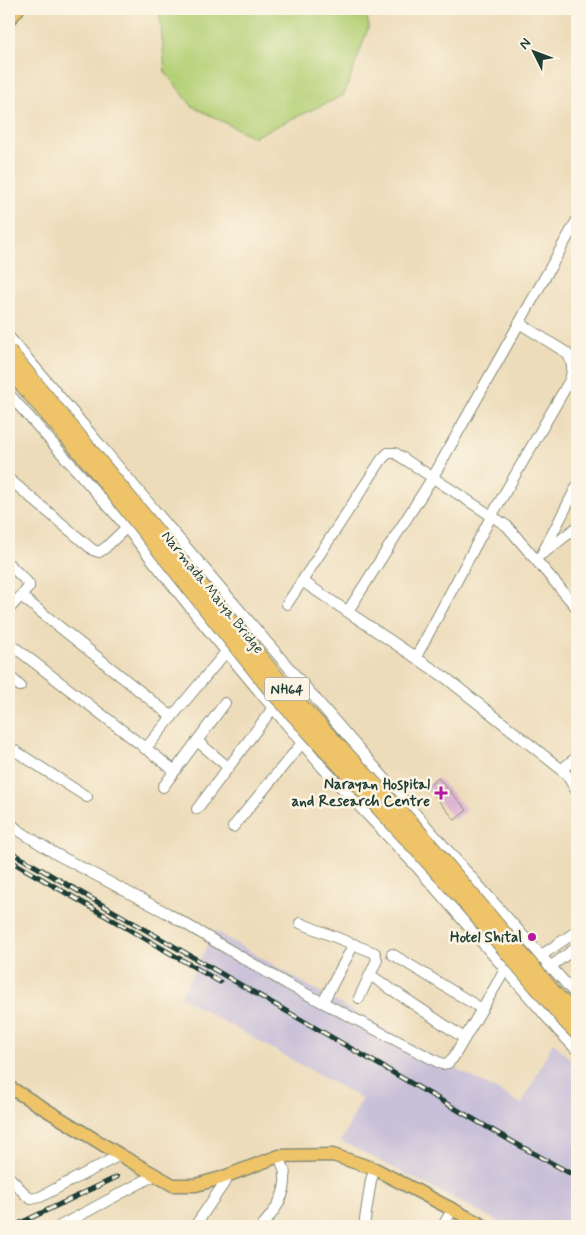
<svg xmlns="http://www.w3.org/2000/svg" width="586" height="1235" font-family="Mynerve,sans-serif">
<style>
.industrial{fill:#c8bfd8}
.green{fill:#b4d076;stroke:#6a8655}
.building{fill:#dcb2d0}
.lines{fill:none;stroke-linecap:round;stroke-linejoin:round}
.minor-casing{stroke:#868c77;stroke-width:12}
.major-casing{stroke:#868c77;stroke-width:15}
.minor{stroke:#fff;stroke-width:10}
.major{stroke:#efc469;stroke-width:12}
.rail-casing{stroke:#1f3d34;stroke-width:5}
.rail{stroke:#fcf5e5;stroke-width:3;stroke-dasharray:9;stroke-linecap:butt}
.highway-bridge-casing{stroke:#868c77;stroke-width:16;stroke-linecap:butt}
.highway-bridge{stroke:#efc469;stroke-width:14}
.poi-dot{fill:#b5179e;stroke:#fcf5e5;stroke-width:2}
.labels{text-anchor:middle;stroke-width:5;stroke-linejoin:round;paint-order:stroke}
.shield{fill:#fcf5e5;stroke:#617469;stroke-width:1}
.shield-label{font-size:14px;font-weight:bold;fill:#1f3d34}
.street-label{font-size:15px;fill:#1f3d34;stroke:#fcf5e5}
.poi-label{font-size:15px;font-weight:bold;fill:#1f3d34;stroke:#fcf5e5;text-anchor:end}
</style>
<rect width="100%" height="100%" fill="#fcf5e5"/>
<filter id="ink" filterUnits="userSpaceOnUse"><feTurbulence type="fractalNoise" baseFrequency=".02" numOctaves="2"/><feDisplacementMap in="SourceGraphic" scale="10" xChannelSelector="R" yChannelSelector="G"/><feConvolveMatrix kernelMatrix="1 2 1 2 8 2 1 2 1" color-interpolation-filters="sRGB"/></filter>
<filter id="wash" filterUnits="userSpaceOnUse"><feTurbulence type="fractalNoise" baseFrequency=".0096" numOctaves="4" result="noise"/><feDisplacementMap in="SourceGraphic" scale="20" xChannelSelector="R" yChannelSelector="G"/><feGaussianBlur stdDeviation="1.12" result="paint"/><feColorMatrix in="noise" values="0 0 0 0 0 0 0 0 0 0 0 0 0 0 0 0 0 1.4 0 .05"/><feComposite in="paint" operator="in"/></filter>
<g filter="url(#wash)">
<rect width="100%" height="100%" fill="#eddcba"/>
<path class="industrial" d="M215,931L381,1028L522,1104L553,1042L577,1066V1226H507L341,1141L362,1099L180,997Z"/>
<path class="green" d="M162,9H365L369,26L344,95L253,137L192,106L165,72L160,15Z"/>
<g id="blocks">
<path class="building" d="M438,778L467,810L455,820L427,787Z"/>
</g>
</g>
<g filter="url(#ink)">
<use href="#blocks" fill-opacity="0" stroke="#868c77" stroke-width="1"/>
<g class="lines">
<defs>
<g id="minor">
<path d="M9,337C73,411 134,487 198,561C322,708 449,853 577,996"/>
<path d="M9,394L117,516L209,631L322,767L416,866L557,1029L577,1050"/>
<path d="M9,479L93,550L99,552L105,548L126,528"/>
<path d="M545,552L577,527"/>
<path d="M542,554L577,486"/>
<path d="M9,564L29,584V587L9,609"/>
<path d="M302,581L446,678L557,766L567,775L577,792"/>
<path d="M21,596L172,717"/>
<path d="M287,604L382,459L388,453H395L507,526L577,608"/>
<path d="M348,611L433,477L577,220"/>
<path d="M9,643L175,771"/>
<path d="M416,657L492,515L570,380C573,369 573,363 567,353L519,323"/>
<path d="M9,676L20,686"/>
<path d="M197,741L228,767"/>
<path d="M9,747L87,797"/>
<path d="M145,749L226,652"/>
<path d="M561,770L577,757"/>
<path d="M163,787L225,703"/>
<path d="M197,809L273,708"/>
<path d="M9,822L18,830L56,854L167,913L287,984L442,1064L448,1063L453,1058L505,970"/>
<path d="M233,827L302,743"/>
<path d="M300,923L375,953L377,960L359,998"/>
<path d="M392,954L482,1009"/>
<path d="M536,959L577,931"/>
<path d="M546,970L577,947"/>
<path d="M370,975L464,1038"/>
<path d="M323,1002L354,944"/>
<path d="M9,1177L27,1196L31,1199L40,1197L120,1155"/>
<path d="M60,1226L155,1175"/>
<path d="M195,1226L229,1176"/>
<path d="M262,1226C274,1212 287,1195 285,1175C285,1169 281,1162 279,1156"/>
<path d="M364,1226L371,1180L375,1169"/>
<path d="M443,1226L452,1210"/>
</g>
<g id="major">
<path d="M9,20L18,9"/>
<path d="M9,1087L120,1155L173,1185H196L221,1178L279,1156L333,1155L375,1169L484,1226"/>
</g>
</defs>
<use href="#minor" class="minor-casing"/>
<use href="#major" class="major-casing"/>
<use href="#minor" class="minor"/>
<use href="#major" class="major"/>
<defs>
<g id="rail">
<path d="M9,851L513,1142L577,1177"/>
<path d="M9,860L220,982"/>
<path d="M14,1226L117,1177"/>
</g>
</defs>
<use href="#rail" class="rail-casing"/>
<use href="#rail" class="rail"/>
<defs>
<g id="highway-bridge">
<path d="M9,351L292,696L414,826L556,995L577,1016"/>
<path d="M9,370L91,465L269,688L461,898L567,1023L577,1033"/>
</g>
</defs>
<use href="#highway-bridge" class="highway-bridge-casing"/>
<use href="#highway-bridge" class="highway-bridge"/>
</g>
</g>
<g class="poi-dot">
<path d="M438.5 785.5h5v5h5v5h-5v5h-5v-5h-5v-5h5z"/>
<circle cx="532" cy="937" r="5"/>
</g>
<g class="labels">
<rect class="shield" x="264.5" y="677.5" width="45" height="23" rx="4"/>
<g class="shield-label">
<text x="287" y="694">NH64</text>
</g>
<g class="street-label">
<text transform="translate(213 592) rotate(51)" y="5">Narmada Maiya Bridge</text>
</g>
<g class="poi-label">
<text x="430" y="789">Narayan Hospital<tspan x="430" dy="17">and Research Centre</tspan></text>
<text x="522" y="942">Hotel Shital</text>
</g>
</g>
<rect width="586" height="1235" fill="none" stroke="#fcf5e5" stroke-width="30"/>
<g transform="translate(534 52) rotate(312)" stroke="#fcf5e5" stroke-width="4" paint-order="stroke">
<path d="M0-4L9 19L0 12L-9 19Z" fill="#1f3d34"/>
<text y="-8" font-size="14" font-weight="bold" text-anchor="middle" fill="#1f3d34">N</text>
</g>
</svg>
